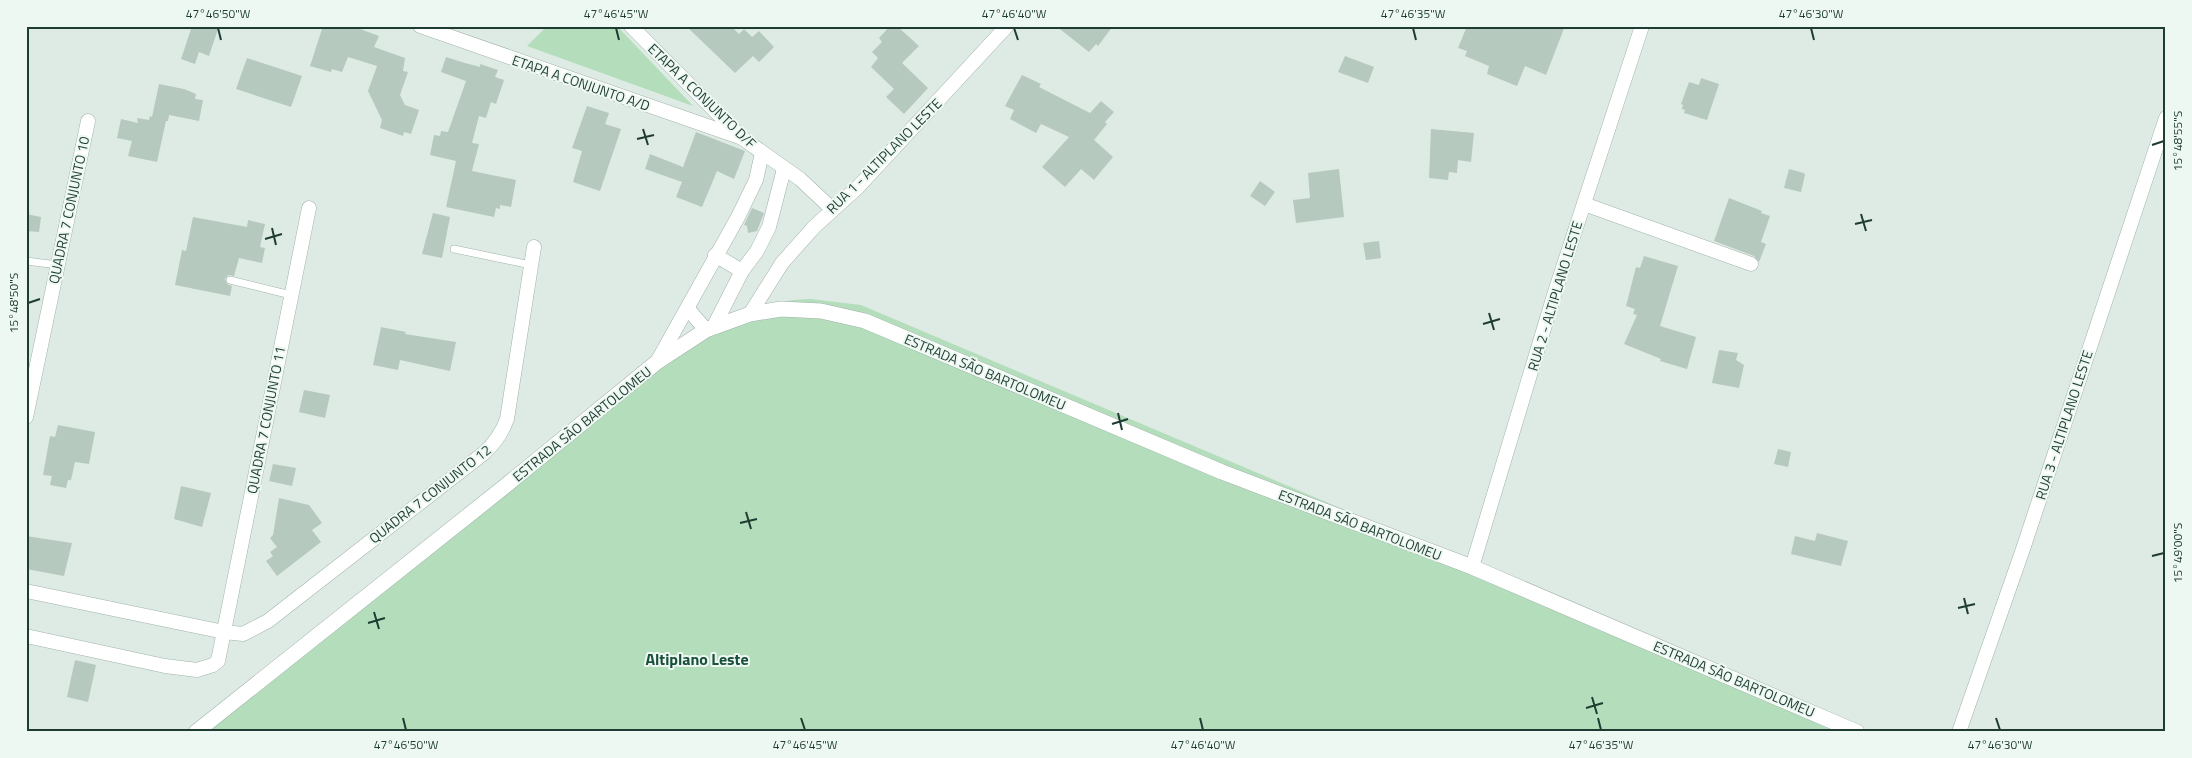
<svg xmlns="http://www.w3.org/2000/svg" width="2192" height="758" font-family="'Titillium Web',sans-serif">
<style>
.green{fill:#b4debb}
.building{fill:#b6c9bf}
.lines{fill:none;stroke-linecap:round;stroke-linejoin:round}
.service-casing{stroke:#a1b3ab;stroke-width:8}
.minor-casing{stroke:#a1b3ab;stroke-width:15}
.tertiary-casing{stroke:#a1b3ab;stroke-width:16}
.service{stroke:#fff;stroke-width:7}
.minor{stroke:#fff;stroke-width:14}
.tertiary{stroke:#fff;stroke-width:15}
.ticks{fill:none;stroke:#1e3c31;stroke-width:2}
.labels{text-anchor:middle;stroke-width:4;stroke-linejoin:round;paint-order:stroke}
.street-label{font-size:14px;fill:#1e3c31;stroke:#eef8f2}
.quarter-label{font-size:16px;font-weight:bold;fill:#194f3c;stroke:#eef8f2}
.neatline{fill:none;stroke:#1e3c31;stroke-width:2}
.ticks-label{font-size:12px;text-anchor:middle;fill:#1e3c31}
</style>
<rect width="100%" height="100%" fill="#deebe4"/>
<g class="green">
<path d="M547,26H617L693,106L527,46Z"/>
<path d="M811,299L861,305L1470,563L1851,732H191L701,328C742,310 765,301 811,299Z"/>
</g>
<g class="building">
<path d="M192,26H219L209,56L199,52L195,64L181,59Z"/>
<path d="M323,26H352L379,36L374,47L405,58L403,71L408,72L400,95L405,105L419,110L411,134L404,132L403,136L380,128L382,120L368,91L377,66L348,57L342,72L332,69L331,72L310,66Z"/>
<path d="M686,26H731L739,34L744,29L752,37L759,31L774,47L759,62L753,56L735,73Z"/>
<path d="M890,26H897L919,46L902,63L928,88L904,114L886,97L894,89L871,67L878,58L872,52L882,42L879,38Z"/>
<path d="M1056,26H1113L1098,46L1096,44L1089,52Z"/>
<path d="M1467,26H1565L1546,75L1525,66L1517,86L1487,74L1489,66L1465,56L1467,51L1458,48Z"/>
<path d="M1345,56L1374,67L1368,83L1338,72Z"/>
<path d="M446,57L465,63L480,67V64L498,70L495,77L504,80L496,104L491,102L486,118L479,116L472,143L479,144L472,171L516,180L511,207L500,205V209L496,208L494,217L446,207L456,161L430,155L434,135L440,136L441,131L448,132L466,81L441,72Z"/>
<path d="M247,58L302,76L291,107L236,89Z"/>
<path d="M1022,75L1041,84L1039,87L1090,113L1101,101L1114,112L1105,122L1107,124L1094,140L1113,157L1094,180L1081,169L1065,187L1042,167L1069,137L1041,124L1036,133L1010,119L1014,110L1005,106Z"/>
<path d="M1701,78L1719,84L1707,120L1684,113L1685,110L1682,109L1683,105L1681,104L1689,82L1699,85Z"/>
<path d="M159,84L184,89L196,94L195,99L203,100L199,121L169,115L168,121H166L157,162L128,156L132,141L117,138L121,119L138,123L137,118L149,120L150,116L152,117Z"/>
<path d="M587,106L609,113L605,124L621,129L600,191L573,182L582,151L572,148Z"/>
<path d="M1431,129L1474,133L1471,162L1458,160L1457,173L1449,172L1448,180L1429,178Z"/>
<path d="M696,132L745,151L734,179L717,171L702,207L676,197L682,182L645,169L650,154L683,167Z"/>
<path d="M1339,169L1344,217L1296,223L1293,200L1310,198L1308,173Z"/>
<path d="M1789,169L1804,173L1805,175L1801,192L1784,188Z"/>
<path d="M1260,181L1275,192L1265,206L1250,196Z"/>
<path d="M1729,198L1762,211L1761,213L1770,216L1761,242L1766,244L1759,262L1754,256L1714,241Z"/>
<path d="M752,208L764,213L757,231L748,233L747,226L744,225Z"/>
<path d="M433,213L450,217L442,258L422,254Z"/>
<path d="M26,214L41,217L39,232L26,231Z"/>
<path d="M193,217L247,227L248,220L265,224L260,247L265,248L262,263L239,258L234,276L228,275L225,279L227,284L232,286L230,296L175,285L182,250L186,251Z"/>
<path d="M1379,241L1381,258L1366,260L1363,243Z"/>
<path d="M1644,256L1678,266L1660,326L1696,337L1687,369L1660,361L1661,359L1624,344L1637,315L1633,314L1635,309L1626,306L1636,267L1640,268Z"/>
<path d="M381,327L406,332L405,334L456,342L450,371L400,360L398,370L373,365Z"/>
<path d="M1719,350L1738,353L1736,360L1744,365L1739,388L1712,383Z"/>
<path d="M304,390L330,395L325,418L299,412Z"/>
<path d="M58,425L95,432L89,464L75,462L71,480H68L66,488L50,485L52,476L43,475L50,436L55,437Z"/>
<path d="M1778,449L1791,452L1788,467L1774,464Z"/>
<path d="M273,464L296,468L292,486L269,481Z"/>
<path d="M181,486L211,493L202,527L174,519Z"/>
<path d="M279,498L309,505L322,523L312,530L321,542L277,576L266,561L273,556L270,552L277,547L270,538L273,535Z"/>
<path d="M1817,533L1848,541L1841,566L1791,554L1795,536L1815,541Z"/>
<path d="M26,536L72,543L64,576L26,569Z"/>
<path d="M75,660L96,665L88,702L67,697Z"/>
</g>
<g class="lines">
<defs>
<g id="service">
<path d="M454,249L531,265"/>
<path d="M26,261L58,265"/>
<path d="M230,280L291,295"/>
</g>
<g id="minor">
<path d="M420,26L742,138"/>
<path d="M631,26L742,138L800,179L832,209"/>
<path d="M1584,204L1751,264"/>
<path d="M715,255L742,271"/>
<path d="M688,309L706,330"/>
<path d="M750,314L782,263L814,227L858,187L1007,26"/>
<path d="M714,326L742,271L757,251L769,227L784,169"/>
<path d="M657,362L738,217L756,180L762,153"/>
<path d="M26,417L88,121"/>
<path d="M1472,567L1555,292L1642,26"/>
<path d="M26,591L224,632L243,634L268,621L484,453C495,443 502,433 507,419L534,247"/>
<path d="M26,636L165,666L197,670L213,665L218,661L309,208"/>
<path d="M1959,732L2023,549L2166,118"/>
</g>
<path id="tertiary" d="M196,732L504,487L657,362L706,330L750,314L781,309L821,311L865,321L1222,472L1472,567L1857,732"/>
</defs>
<use href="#service" class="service-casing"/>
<use href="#minor" class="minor-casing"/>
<use href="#tertiary" class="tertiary-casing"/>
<use href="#service" class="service"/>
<use href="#minor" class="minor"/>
<use href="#tertiary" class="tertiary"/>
</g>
<path class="ticks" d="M218,28L221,40M616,28L619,40M1014,28L1018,40M1413,28L1416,40M1811,28L1814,40M643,129L648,145M637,139L654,135M2152,145L2164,141M1861,214L1866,231M1855,224L1872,220M272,228L276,245M265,239L282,234M28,303L40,299M1489,313L1494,330M1483,324L1500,319M1118,413L1122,430M1112,424L1128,419M746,512L751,529M740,523L757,519M2152,556L2164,553M1964,598L1968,614M1958,608L1975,604M374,612L379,629M368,623L385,618M1592,697L1597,714M1586,708L1603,703M403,718L406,730M801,718L805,730M1200,718L1203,730M1598,718L1601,730M1996,718L2000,730"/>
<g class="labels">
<g class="street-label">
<text transform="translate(581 83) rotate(19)" y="5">ETAPA A CONJUNTO A/D</text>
<text transform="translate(702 96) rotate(44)" y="5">ETAPA A CONJUNTO D/F</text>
<text transform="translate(884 156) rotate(-45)" y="5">RUA 1 - ALTIPLANO LESTE</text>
<text transform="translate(69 210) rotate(-78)" y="5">QUADRA 7 CONJUNTO 10</text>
<text transform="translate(1555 296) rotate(-73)" y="5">RUA 2 - ALTIPLANO LESTE</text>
<text transform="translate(985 372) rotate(23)" y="5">ESTRADA SÃO BARTOLOMEU</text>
<text transform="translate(266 420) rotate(-79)" y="5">QUADRA 7 CONJUNTO 11</text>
<text transform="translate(582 424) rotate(-39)" y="5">ESTRADA SÃO BARTOLOMEU</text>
<text transform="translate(2064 425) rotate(-72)" y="5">RUA 3 - ALTIPLANO LESTE</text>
<text transform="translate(430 494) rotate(-38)" y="5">QUADRA 7 CONJUNTO 12</text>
<text transform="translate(1360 525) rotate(21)" y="5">ESTRADA SÃO BARTOLOMEU</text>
<text transform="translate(1734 679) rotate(23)" y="5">ESTRADA SÃO BARTOLOMEU</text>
</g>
<g class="quarter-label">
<text x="697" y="665">Altiplano Leste</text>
</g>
</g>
<rect width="2192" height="758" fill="none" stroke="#eef8f2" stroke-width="55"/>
<rect x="28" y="28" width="2136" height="702" class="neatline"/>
<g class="ticks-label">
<text x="218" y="18">47°46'50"W</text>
<text x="616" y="18">47°46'45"W</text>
<text x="1014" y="18">47°46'40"W</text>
<text x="1413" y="18">47°46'35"W</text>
<text x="1811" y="18">47°46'30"W</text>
<text transform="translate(2178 141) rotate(-90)" y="4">15°48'55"S</text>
<text transform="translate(14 303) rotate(-90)" y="4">15°48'50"S</text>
<text transform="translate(2178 553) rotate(-90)" y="4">15°49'00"S</text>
<text x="406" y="749">47°46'50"W</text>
<text x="805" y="749">47°46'45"W</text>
<text x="1203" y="749">47°46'40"W</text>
<text x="1601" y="749">47°46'35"W</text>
<text x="2000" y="749">47°46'30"W</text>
</g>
</svg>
